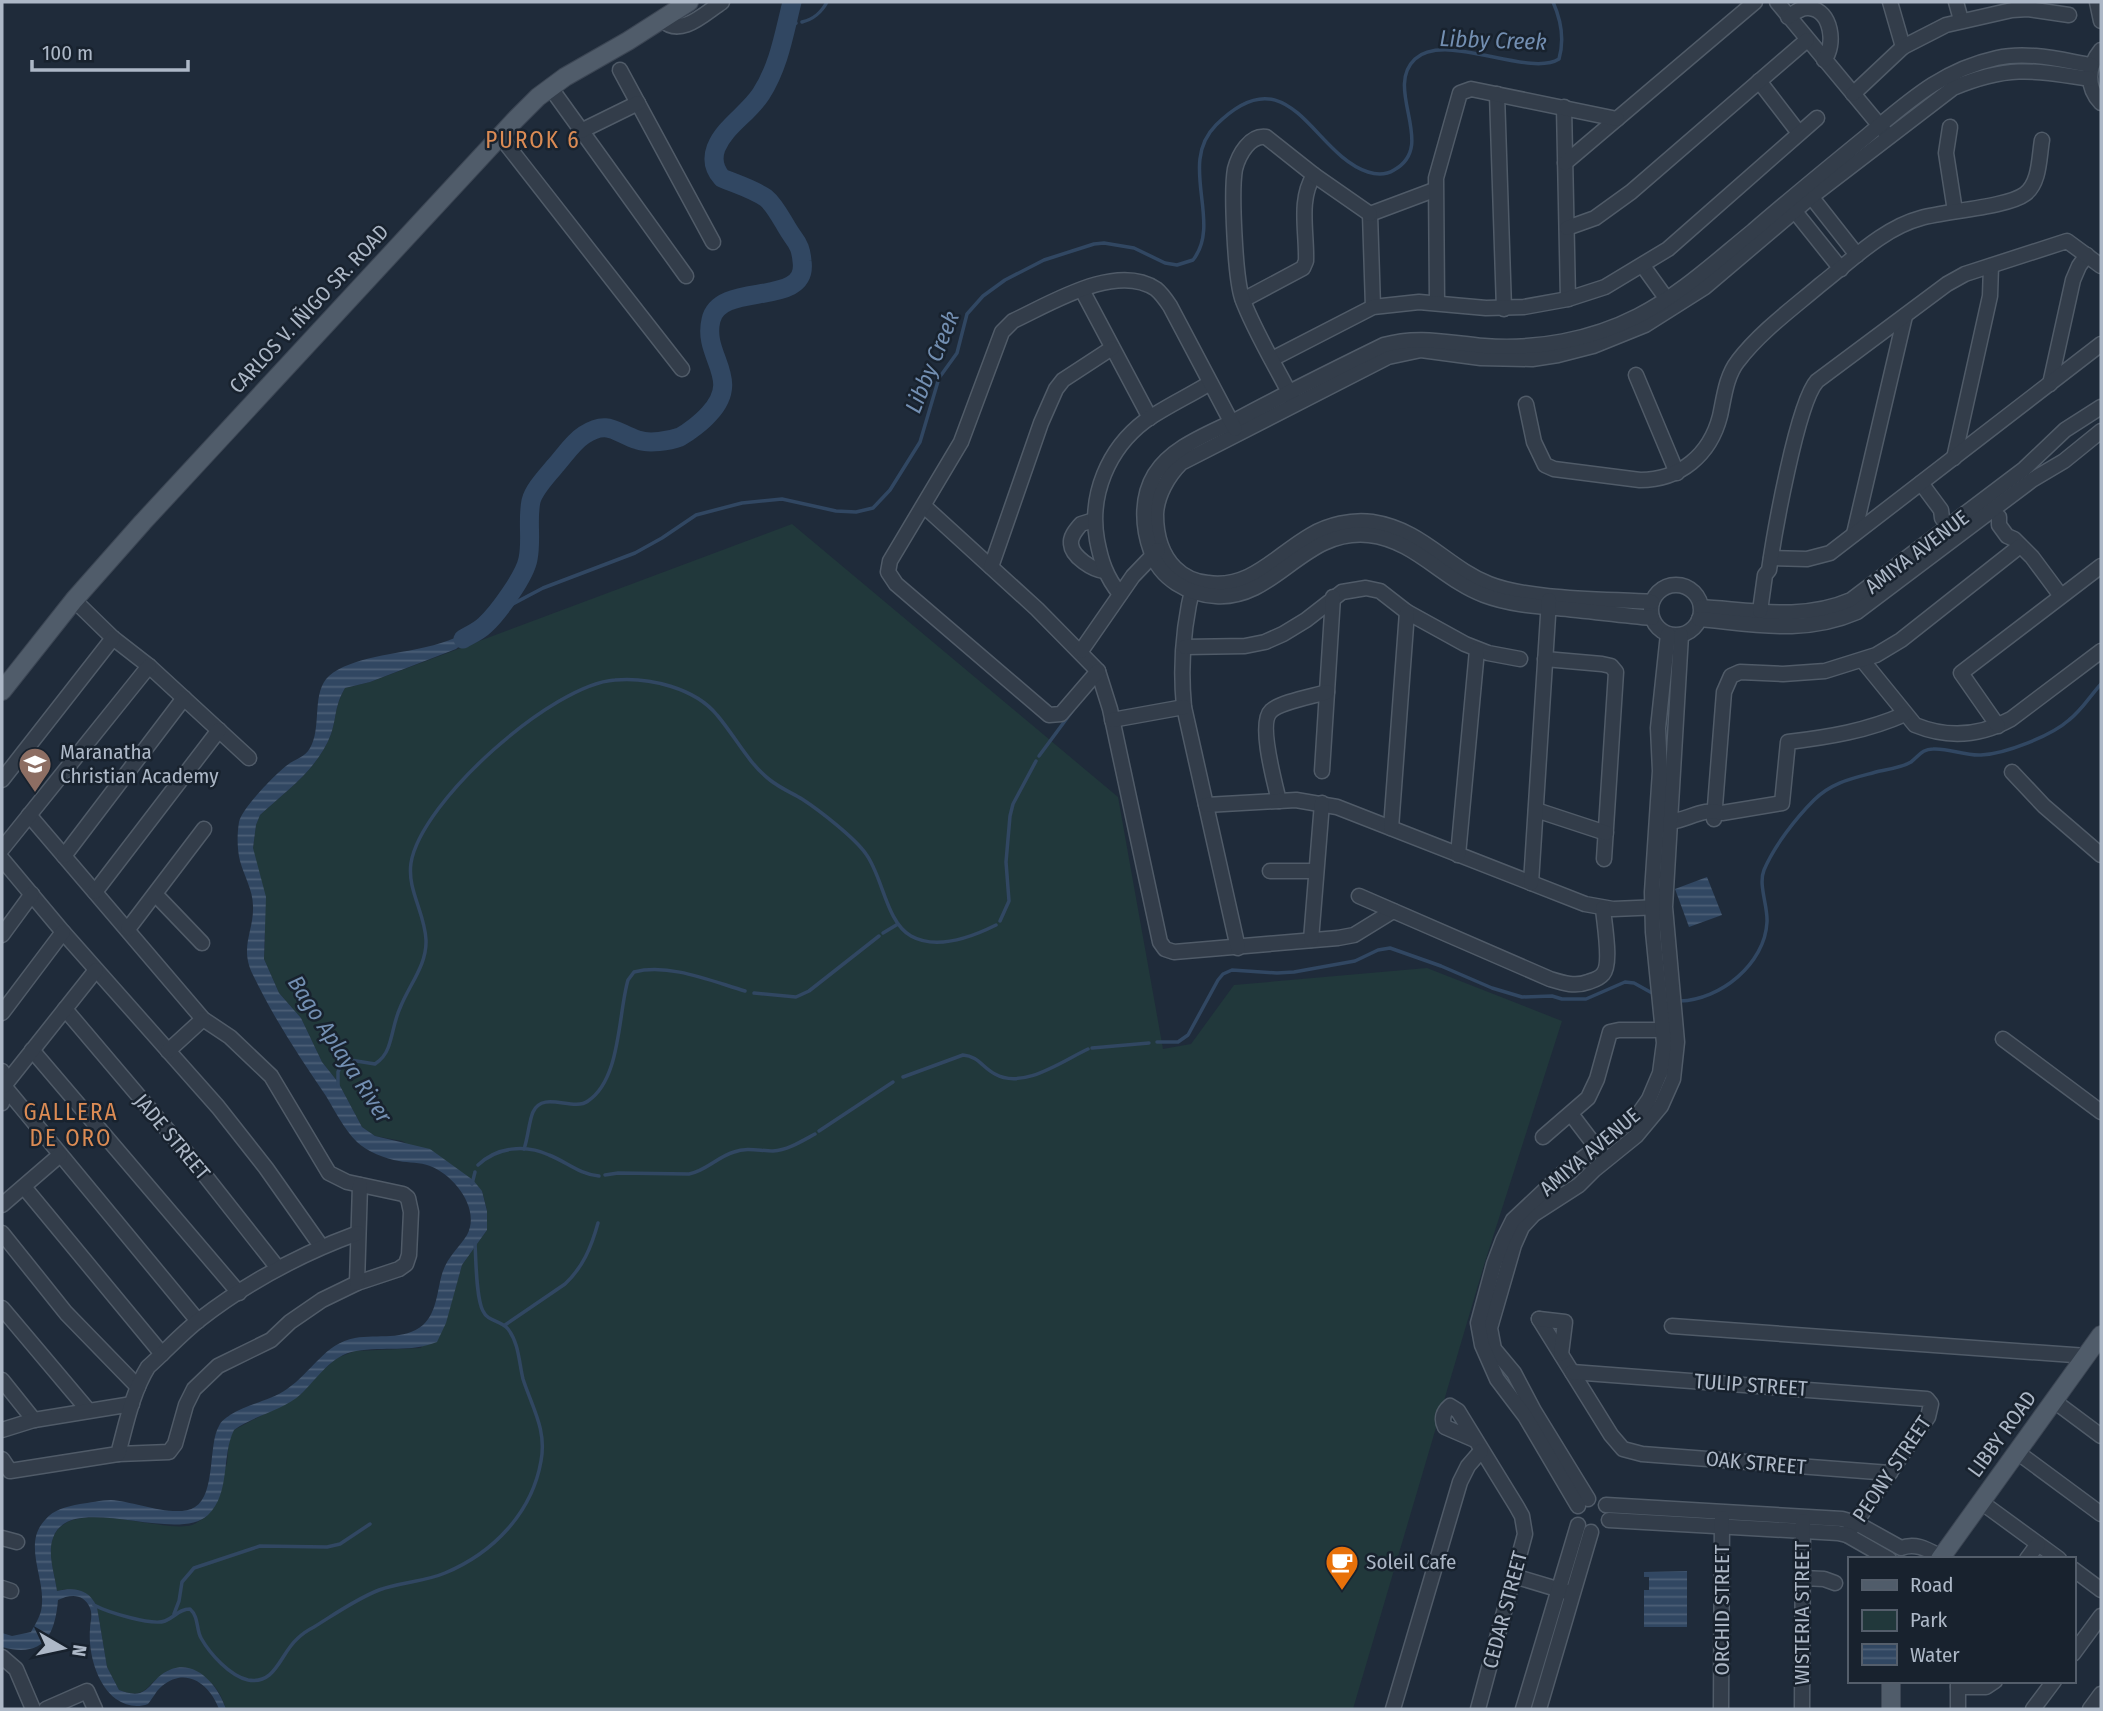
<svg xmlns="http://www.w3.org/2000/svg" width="2103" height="1711" font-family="'Fira Sans Condensed',sans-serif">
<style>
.green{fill:#21383b}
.water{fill:url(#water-rules)}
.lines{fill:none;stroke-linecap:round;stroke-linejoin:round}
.stream{stroke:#314762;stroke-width:3.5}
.river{stroke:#314762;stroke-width:19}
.minor-casing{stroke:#505b68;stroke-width:17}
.major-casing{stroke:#3c4654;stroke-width:20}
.minor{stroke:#333d4a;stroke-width:14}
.major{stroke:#505c6a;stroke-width:18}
.labels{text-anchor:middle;stroke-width:5;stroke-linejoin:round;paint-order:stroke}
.street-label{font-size:21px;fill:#adb8c7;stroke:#18222e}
.poi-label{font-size:21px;fill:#adb8c7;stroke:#18222e;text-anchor:start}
.water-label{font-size:23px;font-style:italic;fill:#738fb2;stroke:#18222e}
.neighbourhood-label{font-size:23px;letter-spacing:2px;fill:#db8b54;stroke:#18222e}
</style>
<defs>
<pattern id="water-rules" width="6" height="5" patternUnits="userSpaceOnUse" patternTransform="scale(1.75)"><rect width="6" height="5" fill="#314762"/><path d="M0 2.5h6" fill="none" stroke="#4c5f77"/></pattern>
</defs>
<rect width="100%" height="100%" fill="#1f2b3a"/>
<path class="green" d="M792,524L1118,797L1163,1049L1191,1044L1234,985L1427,968L1562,1021L1484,1265L1353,1709H226C218,1684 208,1678 185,1667C178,1668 169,1669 163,1674C144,1687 146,1700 119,1690L107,1667L97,1607C90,1591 74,1586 57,1591C55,1575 47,1554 53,1538C68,1495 162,1534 192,1525C197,1523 202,1519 206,1517L227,1463L229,1439L234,1430L300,1395L321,1372L337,1358L355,1351L421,1348L454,1292L462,1265L487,1230V1210L482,1191L402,1141L375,1136L362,1127L338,1082L322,1062L301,1018L279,993L264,959L265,936L253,848L256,825L260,815C286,791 318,769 331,734C337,716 334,708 345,688L370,682Z"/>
<g class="water">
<path d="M485,625L456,649L370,682L345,688C334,707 337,717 331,734C318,769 286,791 260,815L256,825L253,848L266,897L264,959L279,993L301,1018L322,1062L338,1082L362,1127L375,1136L430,1149L473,1180L482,1191L487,1211V1230L462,1265L446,1323L437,1342C410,1353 384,1346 356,1351C331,1355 318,1378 301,1394C283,1411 254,1415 234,1430C221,1456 231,1493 208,1515C176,1545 69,1490 53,1538C47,1554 55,1575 57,1591C75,1587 89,1589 97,1607L107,1667L119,1690C125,1692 133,1695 140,1693C149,1690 153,1681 161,1675C190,1653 217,1682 226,1709H219C210,1684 186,1666 162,1686C156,1691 153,1698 148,1704C137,1708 126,1706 116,1699C97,1685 88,1653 90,1629C90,1622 93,1616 90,1608C84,1593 70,1594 58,1600C55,1637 42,1658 2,1647V1633L12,1636L31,1632C36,1623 42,1614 42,1603C44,1576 23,1543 45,1520C54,1509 66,1507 80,1504C89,1503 101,1500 111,1500C133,1501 176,1519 195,1507C216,1494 208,1444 219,1426C221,1421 226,1418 230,1415C247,1404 270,1401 287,1389C311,1373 325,1343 355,1338C378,1334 404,1341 423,1325C437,1312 437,1291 442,1274C447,1257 459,1248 467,1235C481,1209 454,1175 430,1166C420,1162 409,1163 399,1161C386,1159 366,1151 357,1142C344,1129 335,1111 326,1096C300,1058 273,1017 253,975C239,947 254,932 253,906C253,890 244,876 240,861C237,849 237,834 239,822C242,808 277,772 290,763C300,757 307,756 312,744C321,724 312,691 329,676C351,657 398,654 426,647C446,643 466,633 485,625Z"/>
<path d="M1707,877L1722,915L1689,927L1675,889Z"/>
<path d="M1687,1571V1627H1644V1590H1649V1577H1644V1572Z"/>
</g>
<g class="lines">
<g class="stream">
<path d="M802,22C814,19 821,13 827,2"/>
<path d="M785,27L796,23"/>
<path d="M494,614L543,588L635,553L662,538L696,515L742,503L782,499L836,511L856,512L873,508L890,490L920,442L939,378L957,353L967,314L983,296L1005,280L1044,260L1094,244L1104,243L1134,248L1165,263L1177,265L1193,260C1223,222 1177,164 1216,125C1290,51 1312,154 1368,172C1377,175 1386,175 1394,170C1438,146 1383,89 1415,59C1445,31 1529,78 1559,59C1565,38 1561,20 1553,2"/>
<path d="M1039,756L1073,710"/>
<path d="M1000,921L1009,901L1006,862L1010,816L1013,804L1036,761"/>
<path d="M883,933L898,924"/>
<path d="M754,993L796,997L809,991L879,936"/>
<path d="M1680,1001C1720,1000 1765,964 1767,922C1768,906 1758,885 1764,870C1774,846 1796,818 1814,800C1833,781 1855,778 1880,771C1890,769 1903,767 1911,762C1919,756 1922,749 1933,749C1949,748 1965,756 1981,755C2005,754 2051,736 2069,720C2082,710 2090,696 2101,684"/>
<path d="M1157,1042H1178L1188,1035L1218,980L1223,974L1232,970L1277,973L1294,972L1355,961L1378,950L1390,948L1441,966L1492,988L1522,997L1552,996L1562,999H1586L1625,982L1634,983L1652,993"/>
<path d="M1092,1048L1149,1043"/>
<path d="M903,1077L963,1055C978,1056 983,1068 995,1074C1023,1090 1062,1061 1088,1049"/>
<path d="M338,1085V1072L344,1059L375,1064C381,1060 385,1056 388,1048C393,1035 394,1021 400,1008C409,985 427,965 426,940C425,913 407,890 411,863C421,801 553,684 615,680C649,677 695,688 717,715C735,736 748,763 770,780C780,788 792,793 802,799C819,810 855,838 866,854C883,877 886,922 911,936C936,950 972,937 996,925"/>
<path d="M819,1131L893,1082"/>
<path d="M524,1149C528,1138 529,1121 533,1112C543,1090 573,1112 588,1101C621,1079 618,1014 628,980L634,972C669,963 711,981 745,991"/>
<path d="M478,1165C497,1147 525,1144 549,1155C567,1162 579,1174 599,1176"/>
<path d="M605,1175L618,1173L689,1174C706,1171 717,1157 734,1152C747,1147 760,1151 773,1151C788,1150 802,1141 815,1134"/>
<path d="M472,1184L475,1172"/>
<path d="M505,1325L565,1284C583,1267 591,1248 598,1223"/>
<path d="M94,1605C107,1612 152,1626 165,1621C175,1617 179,1609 190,1609C199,1617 196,1629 201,1638C210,1654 230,1676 248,1680C276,1685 280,1654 297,1639C302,1634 308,1630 314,1627C335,1614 356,1599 379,1590C400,1582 424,1582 445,1573C493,1553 532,1513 541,1461C547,1430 532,1407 523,1379C519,1363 519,1343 508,1329C501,1320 488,1322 483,1311C476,1298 476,1260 475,1243"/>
<path d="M174,1614L179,1601L182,1582L194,1568L260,1546L327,1547L340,1544L370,1524"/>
</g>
<path class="river" d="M463,639C470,635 479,631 485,625C498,613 525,576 528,559C532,540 527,520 531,501C534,489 547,476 555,466C564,456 573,442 584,435C608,419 616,433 638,440C649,444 669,441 680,437C689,432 702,422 709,414C743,378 702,357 711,320C720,280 809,309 802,261C801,250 799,245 793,237C784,225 777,207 766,198C753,189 736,184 722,178C714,169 712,159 716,148C725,126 748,114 761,94C779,66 784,34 792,2"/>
<defs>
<g id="minor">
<path d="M1777,2L1885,132"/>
<path d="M1890,2L1903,47"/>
<path d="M1956,2L1961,20"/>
<path d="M2097,2L2101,21"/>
<path d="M1788,17C1794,13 1801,7 1809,8C1832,10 1836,46 1824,60"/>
<path d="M662,20C681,38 705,13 722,2"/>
<path d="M2101,50C2087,67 2086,87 2101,103"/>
<path d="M620,70L713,242"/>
<path d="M1759,81L1799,133"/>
<path d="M550,87L686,276"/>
<path d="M1497,94L1504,309"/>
<path d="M1853,94L1903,47L1946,25L2012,10L2028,9L2069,15"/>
<path d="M1564,107L1568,299"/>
<path d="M1950,127L1946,153L1955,211"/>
<path d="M581,131L638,103"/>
<path d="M500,136L682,369"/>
<path d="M1565,163L1755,2"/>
<path d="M1806,190L1857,255"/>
<path d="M1789,204L1841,269"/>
<path d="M1370,214L1373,307"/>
<path d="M1370,214L1434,190"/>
<path d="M1567,228L1595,218L1631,192L1807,40"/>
<path d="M1643,266L1671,305"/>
<path d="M1082,290L1150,418"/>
<path d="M1243,300L1303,268L1306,261C1307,232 1298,200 1314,175"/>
<path d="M1437,302L1436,178L1460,93L1471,89L1617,119"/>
<path d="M1272,359L1373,307L1419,302L1486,308L1524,307L1568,299L1605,287L1668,249L1817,118"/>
<path d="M1636,375L1677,473"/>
<path d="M2050,384L2073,280L2079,266L2087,255"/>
<path d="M1293,400C1277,368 1254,331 1242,298C1235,276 1231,191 1235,169C1239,154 1250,135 1266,137L1314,175L1370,214"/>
<path d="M1526,404L1534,442L1545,465L1554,469L1640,480C1680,480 1710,455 1720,416C1724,398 1726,376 1738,361C1760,332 1793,308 1820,285C1851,261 1883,228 1921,218C1946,211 2008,207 2025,194C2040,183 2039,157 2042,140"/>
<path d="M1954,458L1990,296L1991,266"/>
<path d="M1921,483L1941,510L1942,518L1954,534"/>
<path d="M924,506L1037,609L1098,671L1110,709L1160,942L1165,949L1174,952L1338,938L1354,935L1393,911"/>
<path d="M1999,517V525L2007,536L2014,539L2032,557L2061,596"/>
<path d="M1094,520L1081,524C1077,529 1070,536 1071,544C1072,557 1093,570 1104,571"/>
<path d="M1854,534L1905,316"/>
<path d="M1771,558L1807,559L1830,553L2101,344"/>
<path d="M991,567L1041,423L1056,389L1063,380L1112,348"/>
<path d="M1194,582C1184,621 1180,666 1184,707L1238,948"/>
<circle cx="1676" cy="610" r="25"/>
<path d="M1120,594C1106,577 1101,561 1097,540C1089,495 1108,449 1145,421C1165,407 1189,396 1210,383"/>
<path d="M74,600L113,638L149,666L249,758"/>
<path d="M1652,602C1607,599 1529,600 1489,584C1445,566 1423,530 1372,522C1352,519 1328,525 1311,535C1276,555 1251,589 1208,583C1195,582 1184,577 1175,568C1160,553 1156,534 1156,514C1157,495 1168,476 1181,463L1388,357L1421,350L1481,358L1532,359L1558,355L1593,346L1645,325L1705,287L1811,197L1953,88C2008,65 2033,70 2090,79"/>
<path d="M1701,607C1751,610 1803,621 1851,600L2024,469L2065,430L2101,407"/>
<path d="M1760,611L1765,575L1769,570C1774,535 1797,403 1817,381L1947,284L1965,274L2067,241L2101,266"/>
<path d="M1652,618C1620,615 1589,611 1557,608C1533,606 1508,604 1484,595C1443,580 1415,540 1369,535C1303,528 1276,600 1216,596C1188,594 1160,579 1151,551C1142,526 1141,497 1155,474C1173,446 1209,434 1238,419C1286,393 1335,369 1384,345C1418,335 1449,343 1484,346C1536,350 1591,340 1638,316C1681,294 1716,261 1753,231C1790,199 1829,167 1867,136C1909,101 1942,70 1997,58C2028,51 2061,60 2091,65"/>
<path d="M1699,619C1755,624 1804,635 1857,612L2032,480L2064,461L2101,431"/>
<path d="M1185,647L1245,646L1265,642L1283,634L1306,620L1342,592L1366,588L1380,591L1407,612L1465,644L1488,653L1520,659"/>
<path d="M1081,651L1133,576L1158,550"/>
<path d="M1545,659L1602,664L1611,666L1616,672L1604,859"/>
<path d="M1863,661L1915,725C1947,738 1980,736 2011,719L2101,651"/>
<path d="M1098,671L1061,714L1049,715L896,584L888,572L890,561L961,442L1002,332L1013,321C1050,304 1116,262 1156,289C1161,293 1166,300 1170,306L1235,429"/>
<path d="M1112,720L1184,707"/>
<path d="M1998,726L1961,673L2101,566"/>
<path d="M1322,771L1333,597"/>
<path d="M2012,772L2044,806L2101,855"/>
<path d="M2,780L113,638"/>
<path d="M1279,801C1275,784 1258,723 1271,711C1280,702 1314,696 1327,692"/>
<path d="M1206,805L1296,800L1337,807L1585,904L1613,909L1661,907"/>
<path d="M1536,810L1606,833"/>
<path d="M29,815L203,1019L230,1037L271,1076L329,1173L347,1182L403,1194L408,1198L411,1212L409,1255L406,1264L399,1269L357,1283L322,1300L290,1322L271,1340L218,1366L194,1389L186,1405L175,1444L169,1452L118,1454"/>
<path d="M1714,819L1724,692L1731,676L1740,672L1783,674L1825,671L1876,655L1901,640L2020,546"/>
<path d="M1662,822C1683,824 1702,806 1722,813L1782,803L1788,742C1829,737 1867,731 1905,714"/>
<path d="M1391,828L1407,612"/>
<path d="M2,849L149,666"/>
<path d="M1458,855L1477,650"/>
<path d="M64,856L184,698"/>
<path d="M2,859L63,932L218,1107L266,1168L321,1246"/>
<path d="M1270,871H1316"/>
<path d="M1531,883L1549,600"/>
<path d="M95,892L219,730"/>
<path d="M156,895L202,943"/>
<path d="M1359,896L1550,979C1563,983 1575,987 1588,982C1594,980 1599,979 1603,974C1612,964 1604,923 1603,908"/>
<path d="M128,929L204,829"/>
<path d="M2,935L32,894"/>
<path d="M1311,940L1322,803"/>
<path d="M65,1009L192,1159L277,1267"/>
<path d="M2,1013L63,932"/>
<path d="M2003,1039L2101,1112"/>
<path d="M32,1050L239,1293"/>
<path d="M168,1051L203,1019"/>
<path d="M2,1071L4,1086L2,1103"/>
<path d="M4,1086L198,1321"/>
<path d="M4,1086L96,970"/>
<path d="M1571,1114L1603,1156"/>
<path d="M1543,1137L1588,1098L1597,1079L1610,1032L1619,1030H1671"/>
<path d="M24,1187L162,1354"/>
<path d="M2,1205L60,1155"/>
<path d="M2,1233L66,1313L138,1387"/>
<path d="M357,1283L360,1185"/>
<path d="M2,1308L88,1410"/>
<path d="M1539,1319L1611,1435L1623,1449L1642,1454L1890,1473"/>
<path d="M1539,1319L1565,1322L1561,1354"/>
<path d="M1672,1326L2087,1356"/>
<path d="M1572,1372L1927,1399L1931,1404L1928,1417L1847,1535"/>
<path d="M2,1380L34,1420"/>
<path d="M2054,1401L2101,1436"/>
<path d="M2,1430L34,1420L132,1404"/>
<path d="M1475,1440L1445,1427C1441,1419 1443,1412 1450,1406L1458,1411L1517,1507L1522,1516L1525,1534L1478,1709"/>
<path d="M2017,1452L2101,1514"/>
<path d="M2,1459L10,1471L118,1454C126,1425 132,1393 148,1367C165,1352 181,1334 199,1320C248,1282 300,1254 358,1233"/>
<path d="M1588,1499L1534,1411L1514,1373L1494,1349L1490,1328L1514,1245L1522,1227L1534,1214L1579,1185L1594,1170L1636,1136L1661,1106L1673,1079L1677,1042L1665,907L1681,635"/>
<path d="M1981,1502L2059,1559"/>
<path d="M1606,1505L1842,1519L1856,1523L1901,1548C1916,1542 1928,1550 1941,1557"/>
<path d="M1578,1506L1525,1416L1497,1379L1482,1345L1478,1323L1494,1264L1503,1240L1513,1220L1563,1173L1635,1119L1649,1099L1660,1073L1664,1043L1653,932L1652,892L1660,771L1658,728L1668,634"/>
<path d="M1609,1520L1838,1533L1847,1535L1889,1559"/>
<path d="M2,1538L17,1542"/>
<path d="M2027,1559L2038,1544"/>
<path d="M2073,1569L2101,1590"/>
<path d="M1514,1576L1567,1592"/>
<path d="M1803,1578L1824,1579L1835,1583"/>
<path d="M2,1588L11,1591"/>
<path d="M2073,1654L2101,1616"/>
<path d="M2,1657L16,1669L33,1709"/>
<path d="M1958,1687H1986L1995,1681"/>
<path d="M46,1709L87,1691L95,1709"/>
<path d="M1393,1709L1460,1482L1468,1466L1481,1451"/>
<path d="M1523,1709L1578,1525"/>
<path d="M1539,1709L1591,1532"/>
<path d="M1721,1709L1722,1518"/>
<path d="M1802,1709L1803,1521"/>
<path d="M1958,1709V1681"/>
<path d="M2033,1709L2054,1681"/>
<path d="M2090,1709L2101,1694"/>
</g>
<g id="major">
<path d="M2,691L74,600L143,522L515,120L538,97L565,77L628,41L689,2"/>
<path d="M1940,1559L2101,1335"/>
<path d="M1891,1709V1681"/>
</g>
</defs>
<use href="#minor" class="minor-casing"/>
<use href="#major" class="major-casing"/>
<use href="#minor" class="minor"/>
<use href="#major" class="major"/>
</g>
<defs>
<symbol id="school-pin" viewBox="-11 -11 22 30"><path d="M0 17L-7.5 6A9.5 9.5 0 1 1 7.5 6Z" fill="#8d6e63" stroke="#18222e"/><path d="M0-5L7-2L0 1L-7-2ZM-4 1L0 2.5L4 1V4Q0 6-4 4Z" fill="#fff"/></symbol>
<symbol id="cafe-pin" viewBox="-11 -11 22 30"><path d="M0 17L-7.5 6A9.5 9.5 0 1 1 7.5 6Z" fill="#e8710a" stroke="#18222e"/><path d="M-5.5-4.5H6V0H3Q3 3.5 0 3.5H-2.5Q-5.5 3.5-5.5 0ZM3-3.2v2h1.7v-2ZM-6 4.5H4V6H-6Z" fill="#fff"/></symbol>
</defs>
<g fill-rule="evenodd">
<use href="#school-pin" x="16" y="745" width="38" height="52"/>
<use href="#cafe-pin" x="1323" y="1543" width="38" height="52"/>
</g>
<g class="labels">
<g class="street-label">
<text transform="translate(309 309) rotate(-47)" y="7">CARLOS V. IÑIGO SR. ROAD</text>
<text transform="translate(1917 552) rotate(-37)" y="7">AMIYA AVENUE</text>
<text transform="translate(172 1137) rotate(50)" y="7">JADE STREET</text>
<text transform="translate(1590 1152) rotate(-40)" y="7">AMIYA AVENUE</text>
<text transform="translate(1751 1385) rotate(4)" y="7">TULIP STREET</text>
<text transform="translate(2002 1434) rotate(-54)" y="7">LIBBY ROAD</text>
<text transform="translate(1756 1463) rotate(5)" y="7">OAK STREET</text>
<text transform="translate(1892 1469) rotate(-56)" y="7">PEONY STREET</text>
<text transform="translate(1505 1610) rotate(-75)" y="7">CEDAR STREET</text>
<text transform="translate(1722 1610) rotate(-90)" y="7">ORCHID STREET</text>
<text transform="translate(1802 1613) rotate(-90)" y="7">WISTERIA STREET</text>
</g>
<g class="poi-label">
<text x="60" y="759">Maranatha<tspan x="60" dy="24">Christian Academy</tspan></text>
<text x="1366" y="1569">Soleil Cafe</text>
</g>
<g class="water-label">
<text transform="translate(1493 40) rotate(2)" y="8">Libby Creek</text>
<text transform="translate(932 362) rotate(-68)" y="8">Libby Creek</text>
<text transform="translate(340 1049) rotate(57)" y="8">Bago Aplaya River</text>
</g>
<g class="neighbourhood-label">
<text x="533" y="148">PUROK 6</text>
<text x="71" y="1120">GALLERA<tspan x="71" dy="26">DE ORO</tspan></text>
</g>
</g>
<rect width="2103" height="1711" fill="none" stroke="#adb8c7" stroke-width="7"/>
<rect x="1848" y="1557" width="228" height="126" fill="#18222e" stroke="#545e6b" stroke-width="2"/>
<rect x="1862" y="1580" width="35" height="10" fill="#505c6a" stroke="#545e6b" stroke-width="2"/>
<text x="1910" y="1592" font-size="21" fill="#adb8c7">Road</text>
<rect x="1862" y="1610" width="35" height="21" fill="#21383b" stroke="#545e6b" stroke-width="2"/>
<text x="1910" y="1627" font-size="21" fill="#adb8c7">Park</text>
<rect x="1862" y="1644" width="35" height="21" fill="url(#water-rules)" stroke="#545e6b" stroke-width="2"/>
<text x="1910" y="1662" font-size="21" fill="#adb8c7">Water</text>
<g transform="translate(63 1648) rotate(99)" stroke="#18222e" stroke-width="5" paint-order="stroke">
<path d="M0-5L12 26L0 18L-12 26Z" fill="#adb8c7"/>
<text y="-10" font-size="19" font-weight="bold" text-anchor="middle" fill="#adb8c7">N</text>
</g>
<path d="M32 60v10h156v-10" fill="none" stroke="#adb8c7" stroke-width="3.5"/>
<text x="42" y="60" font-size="21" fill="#adb8c7" stroke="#18222e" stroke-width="5" paint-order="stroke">100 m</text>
</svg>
